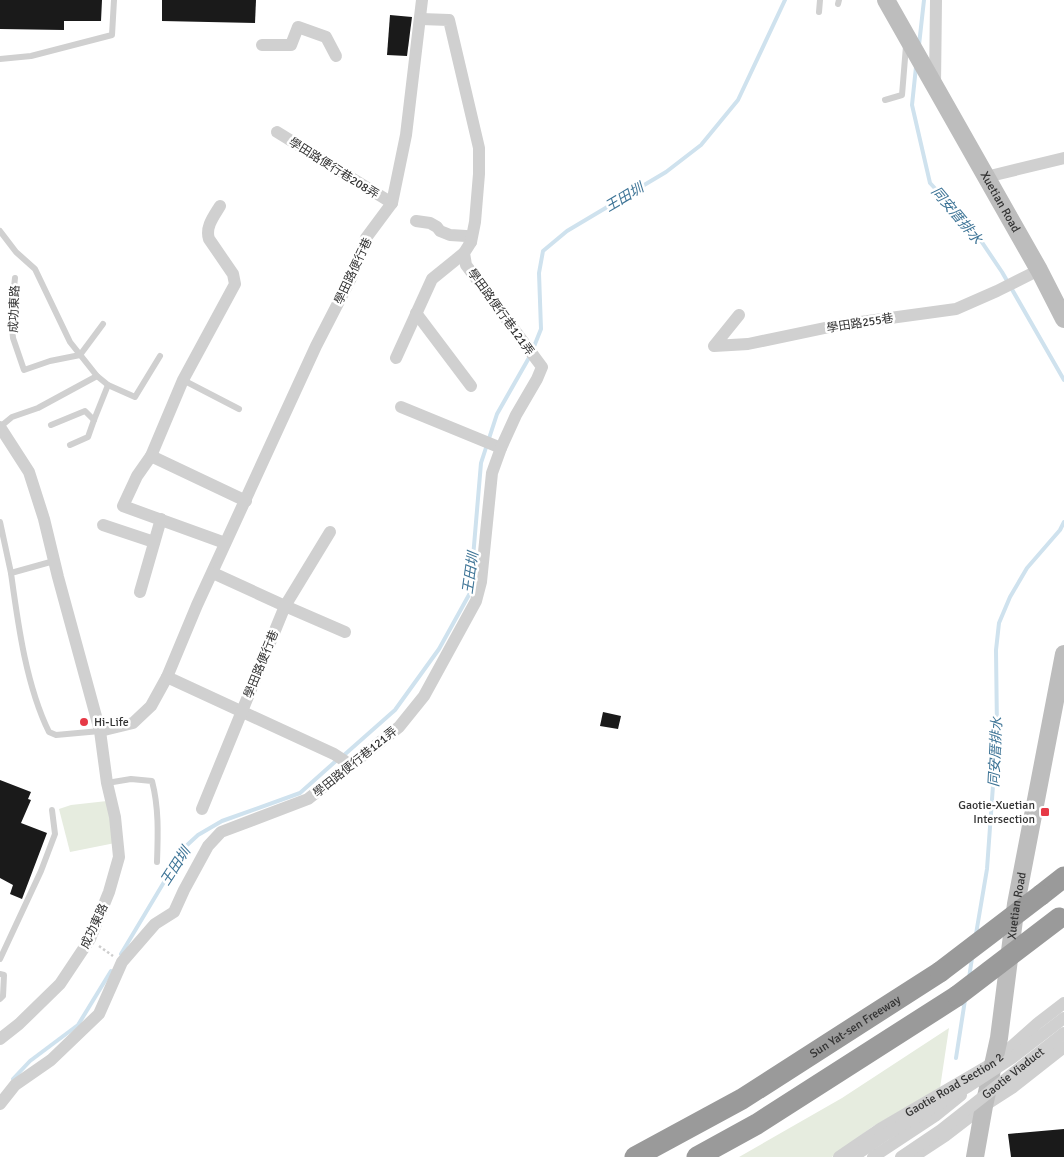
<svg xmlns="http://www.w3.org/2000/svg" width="1064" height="1157" font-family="Signika,'Noto Sans TC',sans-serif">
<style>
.green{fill:#e6ecdf}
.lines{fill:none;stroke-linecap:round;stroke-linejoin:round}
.stream{stroke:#cfe2ee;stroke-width:4}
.building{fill:#1a1a1a}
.path{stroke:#cdcdcd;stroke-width:2.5;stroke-dasharray:2.5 2.5;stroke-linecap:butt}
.service{stroke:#d0d0d0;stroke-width:6}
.minor{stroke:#d0d0d0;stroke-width:12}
.secondary{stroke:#bdbdbd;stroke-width:18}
.motorway{stroke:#9a9a9a;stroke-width:21}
.minor-bridge{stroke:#d0d0d0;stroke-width:12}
.motorway-bridge{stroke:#9a9a9a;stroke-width:21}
.poi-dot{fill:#e63946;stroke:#fff;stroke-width:2}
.labels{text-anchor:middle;stroke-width:5;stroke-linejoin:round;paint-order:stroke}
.street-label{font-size:12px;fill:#333;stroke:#fff}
.poi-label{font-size:12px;fill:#333;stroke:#fff;text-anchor:start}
.water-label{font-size:14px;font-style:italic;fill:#3f7597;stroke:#fff}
</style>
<rect width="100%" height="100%" fill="#fff"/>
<g class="green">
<path d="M107,801L115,843L70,852L59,809L71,805Z"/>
<path d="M949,1028L940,1088L872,1127L832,1157H739L842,1098Z"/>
</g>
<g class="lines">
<g class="stream">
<path d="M919,45L924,0"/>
<path d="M916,67L912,105L930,183L973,229L1002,272L1064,380"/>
<path d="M533,349L541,329L539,273L543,251L567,231L666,172L701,145L738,100L785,0"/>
<path d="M343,756L395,710L439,649L470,593L481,463L497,414L530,356"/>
<path d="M976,934L987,869L997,730L996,650L999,623L1010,597L1027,568L1060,530L1064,522"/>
<path d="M121,954L185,847L198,835L222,821L300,793L337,760"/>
<path d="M969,978L972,958"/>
<path d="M956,1058L965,1000"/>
<path d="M13,1079L30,1061L78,1025L111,971"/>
</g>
</g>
<g class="building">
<path d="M0,0H102L101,21H64V30L0,29Z"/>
<path d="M162,0H256L255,23L162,21Z"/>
<path d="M390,15L412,17L407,56L387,55Z"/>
<path d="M603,712L621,716L618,729L600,726Z"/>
<path d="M0,780L31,792L28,799L31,800L21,823L47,833L22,899L10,894L13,885L0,878Z"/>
<path d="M1064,1129V1157H1011L1008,1134Z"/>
</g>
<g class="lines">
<path class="path" d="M99,946L113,956"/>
<g class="service">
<path d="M838,4L839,0"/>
<path d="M819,12L820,0"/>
<path d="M0,59L31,56L112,35L114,0"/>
<path d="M885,100L902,95L906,46"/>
<path d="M0,231L16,252L35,269L70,342L97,376L38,408L12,417L0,427"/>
<path d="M15,278L11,314L13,338L24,370L50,361L80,355L103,324"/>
<path d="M97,376L108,385L135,397L160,356"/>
<path d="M183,380L239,409"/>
<path d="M51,425L85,411L94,420"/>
<path d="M70,445L88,437L94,420L108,385"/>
<path d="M0,522L11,573"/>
<path d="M54,561L11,573C18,624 26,685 49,732L56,735L100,731"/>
<path d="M107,783L131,779L152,781C159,808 158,834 157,862"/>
<path d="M0,959L41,871L55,834L52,810"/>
<path d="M0,974L4,975L3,996L0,999"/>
</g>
<g class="minor">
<path d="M262,45H291L298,27L326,37L336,56"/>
<path d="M935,85L936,0"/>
<path d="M277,132L392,203"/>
<path d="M986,177L1064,158"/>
<path d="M220,206C214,216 205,227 209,239L233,274L235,284L183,380L151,456L246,501"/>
<path d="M416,221L430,223L437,227L440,231L450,235L466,236L471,242"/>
<path d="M416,313L471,386"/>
<path d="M739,315L714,346L748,344L839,325L956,309L997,291L1039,270"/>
<path d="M396,358L432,279L464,253"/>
<path d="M401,407L501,448"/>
<path d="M0,427L29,472L44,519L58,577L100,731L107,783L115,817L119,857L109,892L90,939L60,984L19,1024L0,1039"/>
<path d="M151,456L137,476L123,506L225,543"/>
<path d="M103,525L154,542"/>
<path d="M330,532L285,606L345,632"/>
<path d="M140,592L161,519"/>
<path d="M167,677L334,754L351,765"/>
<path d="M100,731L133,723L151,706L167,677L197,605L316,346L352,276L366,238L392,203L406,135L422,0"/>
<path d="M202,809L285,606L213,573"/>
<path d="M0,1104L15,1085L51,1060L99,1014L122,962L155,924L174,912L184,890L208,846L221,832L308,799L399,727L424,696L476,601L481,582L492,473L501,448L516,415L537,379L542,367L466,265L464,253L471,242L475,222L479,174V148L449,20L421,19"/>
<path id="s1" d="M839,1157L880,1129L993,1063L1038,1023L1064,1003"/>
<path d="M873,1157L935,1116L961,1095"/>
<path d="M913,1157L945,1136L984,1106L1012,1088L1064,1047"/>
</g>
<g class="secondary">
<path id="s2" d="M886,0L1039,270L1064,319"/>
<path id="s3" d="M975,1157L984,1106L999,1038L1016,904L1064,654"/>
</g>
<g class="motorway">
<path d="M1041,895L1064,877"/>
<path id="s4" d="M635,1157L742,1099L940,972"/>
<path d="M697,1157L757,1124L957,996"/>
</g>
<g class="minor-bridge">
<path d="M853,1157L885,1135L969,1086L1012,1058L1064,1018"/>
<path id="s5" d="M901,1157L941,1130L1064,1033"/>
</g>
<g class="motorway-bridge">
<path d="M940,972L1041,895"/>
<path d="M957,996L1059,918"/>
</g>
</g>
<g class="poi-dot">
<circle cx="84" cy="722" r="5"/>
<rect x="1040" y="807" width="10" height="10" rx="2.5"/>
</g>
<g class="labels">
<g class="street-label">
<text transform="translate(334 168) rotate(32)" y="4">學田路便行巷208弄</text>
<text dy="4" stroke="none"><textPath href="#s2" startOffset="232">Xuetian Road</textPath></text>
<text transform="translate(353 271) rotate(-65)" y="4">學田路便行巷</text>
<text transform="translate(14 309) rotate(-88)" y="4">成功東路</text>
<text transform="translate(501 312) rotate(54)" y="4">學田路便行巷121弄</text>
<text transform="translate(860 323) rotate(-9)" y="4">學田路255巷</text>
<text transform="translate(261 664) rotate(-68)" y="4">學田路便行巷</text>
<text transform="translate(355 762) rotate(-39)" y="4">學田路便行巷121弄</text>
<text dy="4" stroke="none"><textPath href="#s3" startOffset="255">Xuetian Road</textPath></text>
<text transform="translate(94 926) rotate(-65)" y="4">成功東路</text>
<text dy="4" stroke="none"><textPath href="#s4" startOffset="256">Sun Yat-sen Freeway</textPath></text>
<text dy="4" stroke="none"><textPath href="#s5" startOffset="140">Gaotie Viaduct</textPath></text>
<text dy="4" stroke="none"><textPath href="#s1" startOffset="136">Gaotie Road Section 2</textPath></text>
</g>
<g class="poi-label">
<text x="94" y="726">Hi-Life</text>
<text x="1035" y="809" text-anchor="end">Gaotie-Xuetian<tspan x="1035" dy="14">Intersection</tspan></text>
</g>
<g class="water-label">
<text transform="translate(624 197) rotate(-31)" y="5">王田圳</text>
<text transform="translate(957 215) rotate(50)" y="5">同安厝排水</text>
<text transform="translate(470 573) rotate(-82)" y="5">王田圳</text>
<text transform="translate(995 752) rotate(-87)" y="5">同安厝排水</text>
<text transform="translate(175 866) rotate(-57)" y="5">王田圳</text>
</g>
</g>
</svg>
